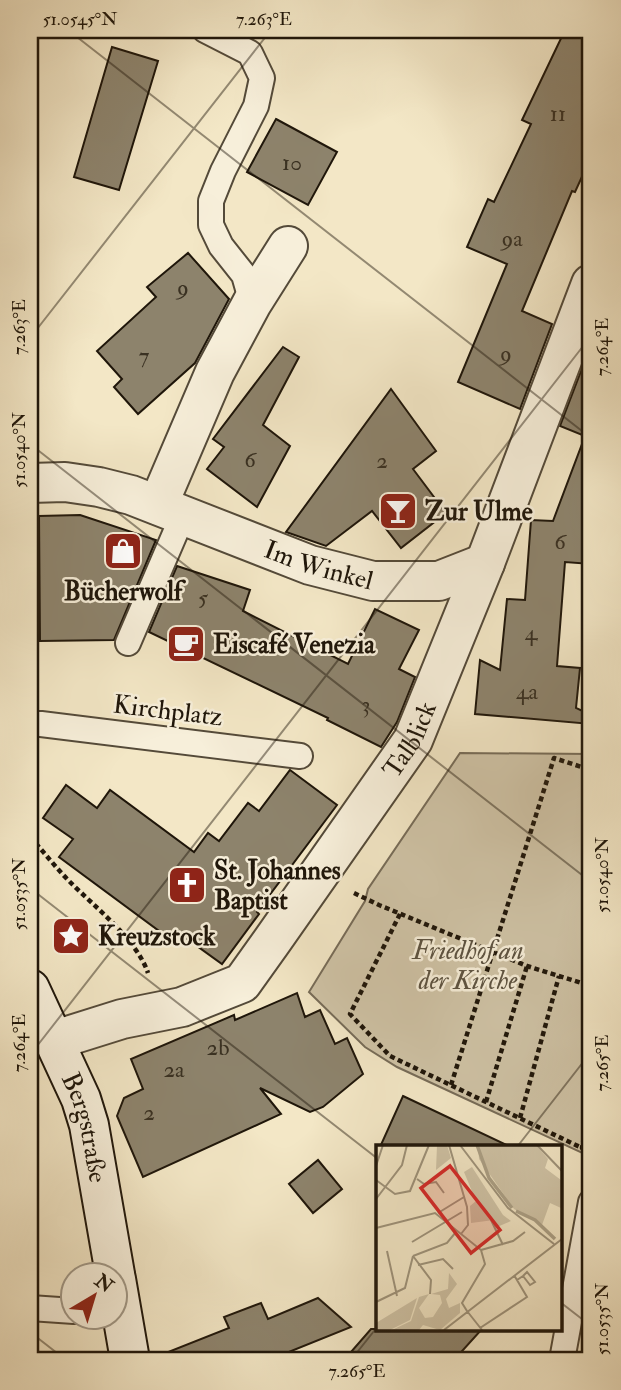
<svg xmlns="http://www.w3.org/2000/svg" width="621" height="1390" font-family="'IM FELL Double Pica',serif">
<style>
.green{fill:#cfc3a6;stroke:#776c58;stroke-width:2}
.building{fill:#8d836c;stroke:#1f160a;stroke-width:2}
.lines{fill:none;stroke-linecap:round;stroke-linejoin:round}
.service-casing{stroke:#544a39;stroke-width:28}
.minor-casing{stroke:#544a39;stroke-width:42}
.secondary-casing{stroke:#1f160a;stroke-width:42}
.path{stroke:#1f160a;stroke-width:4.5;stroke-dasharray:5 3.5;stroke-linecap:butt}
.service{stroke:#f7efda;stroke-width:24}
.minor{stroke:#f7efda;stroke-width:38}
.secondary{stroke:#f7efda;stroke-width:38}
.ticks{fill:none;stroke:#1f160a;stroke-width:2;stroke-opacity:0.45}
.labels{text-anchor:middle;stroke-width:5;stroke-linejoin:round;paint-order:stroke}
.number-label{font-size:23px;fill:#3a3122}
.poi-label{font-size:26px;font-weight:bold;fill:#1f160a;stroke:#f7efda;text-anchor:start}
.street-label{font-size:26px;fill:#1f160a;stroke:#f7efda}
.park-label{font-size:26px;font-style:italic;fill:#5d5341;stroke:#f7efda}
.inset-river{fill:none;stroke:#aba086;stroke-width:3.5}
.inset-road{fill:none;stroke:#9e937b;stroke-width:2}
.view{fill:#d62828;fill-opacity:0.15;stroke:#d62828;stroke-width:3.5}
.inset-edge{fill:none;stroke:#1f160a;stroke-width:3.5}
.neatline{fill:none;stroke:#1f160a;stroke-width:2.5}
.ticks-label{font-size:18px;text-anchor:middle;fill:#1f160a}
</style>
<rect width="100%" height="100%" fill="#f3e7c6"/>
<filter id="stains"><feTurbulence type="fractalNoise" baseFrequency=".00286" numOctaves="4"/><feColorMatrix values="0 0 0 0 .2 0 0 0 0 .09 0 0 0 0 .02 0 0 0 .5 -.17"/></filter>
<radialGradient id="worn" r=".72"><stop offset=".6" stop-color="#630" stop-opacity="0"/><stop offset="1" stop-color="#630" stop-opacity=".3"/></radialGradient>
<path class="green" d="M460,753L591,754V1157L397,1067L365,1047L309,992L365,901L368,889Z"/>
<g class="building">
<path d="M565,30H591V157L575,192L572,191L522,311L552,324L520,409L458,382L507,264L467,247L488,199L494,202L531,124L522,120Z"/>
<path d="M112,47L158,61L119,190L74,177Z"/>
<path d="M276,119L337,152L308,205L247,172Z"/>
<path d="M188,253L229,299L195,363L138,414L114,387L122,379L97,351L156,297L147,287Z"/>
<path d="M591,345V564L565,562L557,666L580,668L576,708L591,715V724L475,714L480,660L500,670L507,599L525,600L531,520L553,521L585,436L560,426Z"/>
<path d="M283,347L299,357L263,425L290,446L257,507L207,469L224,447L213,439Z"/>
<path d="M391,389L436,451L413,469L446,513L401,548L372,511L326,546L286,532Z"/>
<path d="M80,515L156,540L114,640L40,641L39,516Z"/>
<path d="M177,566L250,590L243,611L348,664L375,609L419,630L399,669L415,677L397,722L381,747L327,720L328,718L149,632Z"/>
<path d="M290,770L337,805L257,912L259,914L222,964L176,931L170,939L59,857L73,839L43,818L66,785L97,808L110,790L194,852L208,833L219,841L248,803L259,811Z"/>
<path d="M297,993L305,1017L320,1010L335,1044L347,1038L363,1074L323,1107L310,1112L260,1088L281,1114L143,1177L117,1116L124,1098L143,1089L131,1059L234,1015L235,1020Z"/>
<path d="M403,1096L511,1147H380Z"/>
<path d="M318,1160L342,1189L313,1213L289,1184Z"/>
<path d="M318,1298L351,1327L269,1360H154L153,1358L229,1328L224,1317L261,1303L268,1319Z"/>
<path d="M371,1329H482L454,1360H344Z"/>
</g>
<g class="lines">
<defs>
<g id="service">
<path d="M205,30L250,53L262,78L256,106L223,171L211,201V225L221,246L244,275L252,303"/>
<path d="M128,643L183,515"/>
<path d="M30,724H41L300,756"/>
<path d="M30,1308L74,1311"/>
<path d="M562,1360L591,1202"/>
</g>
<g id="minor">
<path id="s1" d="M30,483L65,482L99,487L131,495L310,565L373,581H439L485,563"/>
<path d="M158,505L215,372L252,303L288,246"/>
<path id="s2" d="M55,1040L122,1019L182,1007L242,983L272,941L413,740L485,563L591,284"/>
</g>
<g id="secondary">
<path id="s3" d="M30,989L81,1099L89,1125L115,1274"/>
<path d="M116,1279L130,1360"/>
</g>
</defs>
<use href="#service" class="service-casing"/>
<use href="#minor" class="minor-casing"/>
<use href="#secondary" class="secondary-casing"/>
<g class="path">
<path d="M30,837C44,852 56,868 70,882C95,907 137,940 148,973"/>
<path d="M354,893L379,905L527,966L591,986"/>
<path d="M400,914L350,1014L390,1056L582,1148L591,1150"/>
<path d="M451,1085L554,758L591,770"/>
<path d="M591,1095L582,1148L591,1156"/>
<path d="M486,1102L527,966"/>
<path d="M520,1118L559,976"/>
</g>
<use href="#service" class="service"/>
<use href="#minor" class="minor"/>
<use href="#secondary" class="secondary"/>
</g>
<path class="ticks" d="M68,30L591,438M30,338L271,30M30,444L591,882M30,888L378,1159M30,1055L591,336M517,1147L591,1052M560,1302L591,1326M30,1332L66,1360M351,1360L378,1326"/>
<defs>
<symbol id="bar-square" viewBox="-11 -11 22 22"><rect x="-9" y="-9" width="18" height="18" rx="4" fill="#8f2418" stroke="#f7efda"/><path d="M-6-5H6L.8 .8V4.5H3.5V6h-7V4.5H-.8V.8Z" fill="#fff"/></symbol>
<symbol id="shop-square" viewBox="-11 -11 22 22"><rect x="-9" y="-9" width="18" height="18" rx="4" fill="#8f2418" stroke="#f7efda"/><path d="M-5-2.5h2.3a2.7 3.5 0 0 1 5.4 0H5L5.5 6h-11ZM-1.5-2.5h3a1.5 2.3 0 0 0-3 0Z" fill="#fff"/></symbol>
<symbol id="cafe-square" viewBox="-11 -11 22 22"><rect x="-9" y="-9" width="18" height="18" rx="4" fill="#8f2418" stroke="#f7efda"/><path d="M-5.5-4.5H6V0H3Q3 3.5 0 3.5H-2.5Q-5.5 3.5-5.5 0ZM3-3.2v2h1.7v-2ZM-6 4.5H4V6H-6Z" fill="#fff"/></symbol>
<symbol id="church-square" viewBox="-11 -11 22 22"><rect x="-9" y="-9" width="18" height="18" rx="4" fill="#8f2418" stroke="#f7efda"/><path d="M-1.2-6h2.4v3.5h3.3v2.4h-3.3V6h-2.4V-.1h-3.3v-2.4h3.3Z" fill="#fff"/></symbol>
<symbol id="sight-square" viewBox="-11 -11 22 22"><rect x="-9" y="-9" width="18" height="18" rx="4" fill="#8f2418" stroke="#f7efda"/><path d="M0-6L1.8-2.2L6-1.7L2.9 1.2L3.7 5.4L0 3.3L-3.7 5.4L-2.9 1.2L-6-1.7L-1.8-2.2Z" fill="#fff"/></symbol>
</defs>
<g fill-rule="evenodd">
<use href="#bar-square" x="376" y="489" width="44" height="44"/>
<use href="#shop-square" x="101" y="529" width="44" height="44"/>
<use href="#cafe-square" x="164" y="622" width="44" height="44"/>
<use href="#church-square" x="165" y="863" width="44" height="44"/>
<use href="#sight-square" x="49" y="914" width="44" height="44"/>
</g>
<g class="labels">
<g class="number-label">
<text x="558" y="121">11</text>
<text x="292" y="170">10</text>
<text x="512" y="246">9a</text>
<text x="183" y="295">9</text>
<text x="506" y="361">9</text>
<text x="144" y="363">7</text>
<text x="250" y="467">6</text>
<text x="382" y="468">2</text>
<text x="560" y="549">6</text>
<text x="203" y="605">5</text>
<text x="531" y="640">4</text>
<text x="527" y="699">4a</text>
<text x="366" y="712">3</text>
<text x="218" y="1055">2b</text>
<text x="174" y="1077">2a</text>
<text x="149" y="1120">2</text>
</g>
<g class="poi-label">
<text x="425" y="520">Zur Ulme</text>
<text x="123" y="600" text-anchor="middle">Bücherwolf</text>
<text x="213" y="653">Eiscafé Venezia</text>
<text x="214" y="879">St. Johannes<tspan x="214" dy="30">Baptist</tspan></text>
<text x="98" y="945">Kreuzstock</text>
</g>
<g class="street-label">
<text dy="9" stroke="none"><textPath href="#s1" startOffset="303">Im Winkel</textPath></text>
<text transform="translate(168 710) rotate(7)" y="9">Kirchplatz</text>
<text dy="9" stroke="none"><textPath href="#s2" startOffset="492">Talblick</textPath></text>
<text dy="9" stroke="none"><textPath href="#s3" startOffset="150">Bergstraße</textPath></text>
</g>
<g class="park-label">
<text x="468" y="959">Friedhof an<tspan x="468" dy="30">der Kirche</tspan></text>
</g>
</g>
<g transform="translate(376 1145)">
<rect width="186" height="186" fill="#f3e7c6"/>
<path d="M61,0H71L75,13L60,25ZM102,0H160L172,14L169,23L185,35V63L174,58L166,80L138,64L103,14ZM96,22L127,70L135,76L121,82L118,75L95,78L94,61L100,56L88,27ZM73,128L81,139L70,154L73,163L84,158V168L64,185L47,180L43,185H16L35,176L43,152L53,149L43,163L49,173L57,172L66,158L64,150L55,149L72,144ZM41,153L34,175L14,185H0V178Z" fill="#cfc3a6"/>
<path class="inset-river" d="M101,0L113,33L136,63M140,66L159,75L179,94"/>
<path class="inset-road" d="M73,0L91,62L92,80L85,89M84,0L132,63L178,99M161,0L186,26M0,21L7,0M41,34L48,39L60,37L68,48M0,35L19,49L34,46L53,0M0,54L26,20L31,0M62,68L88,52M115,75L127,100M0,83L59,68L105,105L109,119L86,158L91,166M36,97L86,67M105,105L137,96L149,87M11,106L21,151M37,111L71,98L80,87M37,111L55,135L54,149M42,120L67,114L77,124M141,135L147,131L154,140L159,137L151,127L147,131M0,157L29,143L37,111M91,166L106,185M104,183L151,152L138,130M68,185L186,94"/>
<path class="view" d="M74,21L124,85L95,108L45,43Z"/>
<rect width="186" height="186" class="inset-edge"/>
</g>
<rect width="621" height="1390" fill="none" stroke="#f3e7c6" stroke-width="77"/>
<g transform="translate(94 1296) rotate(38)"><circle r="33" fill="#f7efda" stroke="#a19887" stroke-width="2"/>
<path d="M0-5L12 26L0 18L-12 26Z" fill="#8f2418"/>
<text y="-10" font-size="19" font-weight="bold" text-anchor="middle" fill="#1f160a">N</text>
</g>
<rect x="38" y="38" width="544" height="1314" class="neatline"/>
<g class="ticks-label">
<text x="80" y="25">51.0545°N</text>
<text x="264" y="25">7.263°E</text>
<text transform="translate(19 327) rotate(-90)" y="6">7.263°E</text>
<text transform="translate(602 347) rotate(-90)" y="6">7.264°E</text>
<text transform="translate(19 450) rotate(-90)" y="6">51.0540°N</text>
<text transform="translate(602 875) rotate(-90)" y="6">51.0540°N</text>
<text transform="translate(19 894) rotate(-90)" y="6">51.0535°N</text>
<text transform="translate(19 1043) rotate(-90)" y="6">7.264°E</text>
<text transform="translate(602 1063) rotate(-90)" y="6">7.265°E</text>
<text transform="translate(602 1319) rotate(-90)" y="6">51.0535°N</text>
<text x="357" y="1377">7.265°E</text>
</g>
<rect width="100%" height="100%" filter="url(#stains)"/>
<rect width="100%" height="100%" fill="url(#worn)"/>
</svg>
